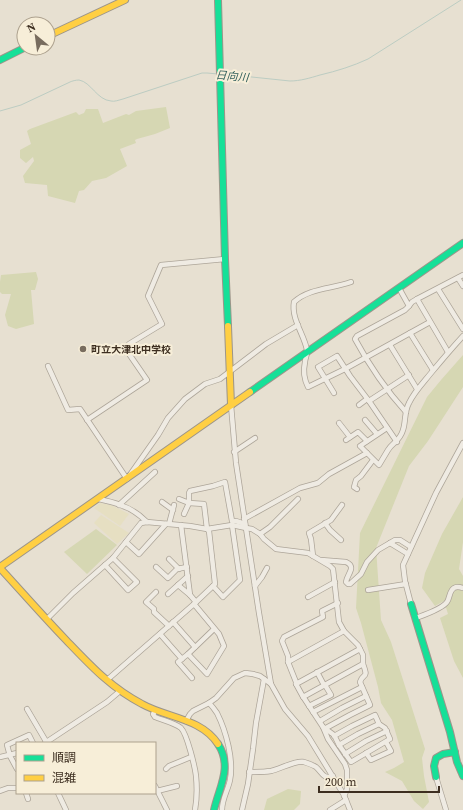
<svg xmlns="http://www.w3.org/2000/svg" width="463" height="810" font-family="'Source Serif 4','Noto Sans JP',serif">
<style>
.farmland{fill:#e6dfc2}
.green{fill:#d6d7b3}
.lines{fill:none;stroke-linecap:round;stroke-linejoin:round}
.stream{stroke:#bcccc2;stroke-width:1}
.street-casing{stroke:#ada599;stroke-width:6}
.fast-casing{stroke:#9c958a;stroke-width:8}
.slow-casing{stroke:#9c958a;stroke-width:8}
.street{stroke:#efebe3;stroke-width:4.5}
.fast{stroke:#16e098;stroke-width:6}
.slow{stroke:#ffcf43;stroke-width:6}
.poi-dot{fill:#786c5e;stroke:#f7eed8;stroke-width:1.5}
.labels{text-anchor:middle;stroke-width:4;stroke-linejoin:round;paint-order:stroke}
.poi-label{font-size:10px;font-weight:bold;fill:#3d2e20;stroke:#f7eed8;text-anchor:start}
.water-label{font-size:11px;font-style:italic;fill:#2f5d5a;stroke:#f7eed8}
</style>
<rect width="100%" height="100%" fill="#e7e0d1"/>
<g class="farmland">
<path d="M100,503L111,505L129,514L120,526L94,508Z"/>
<path d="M101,515L129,533L117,544L94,523Z"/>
</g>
<g class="green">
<path d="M166,107L170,128L155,134L137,139L135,140L136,143L120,149L127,166L106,178L92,181L84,190L79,191L75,203L48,196L47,185L25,183L23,176L34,161L33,157L26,163L20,158V150L31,144L27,131L30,129L76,112L79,115L84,113L86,109H98L103,123L126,114L129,115L136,111Z"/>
<path d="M36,272L38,279L35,290H31L34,324L16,329L8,326L5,315L11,294H2L0,292V282L1,275Z"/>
<path d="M463,355V387L428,441L409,466L376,548L381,620L391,642L425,749L422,758L424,776L429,802L423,809L414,801L402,781L385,772L394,768L404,762L392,720L381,703L378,687L361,623L356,608L360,533L427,397L441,380Z"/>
<path d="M463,497V542L459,569L463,576V678L454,661L440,618L448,614L444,601L435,606L422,588L425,573L442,534Z"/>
<path d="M96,529L117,545L87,574L64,552Z"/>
<path d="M288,789L301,791L300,804L294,810H264L267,799Z"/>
</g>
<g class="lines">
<g class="stream">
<path d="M223,74L290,81C300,81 310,78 320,75C337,71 353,66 368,59L461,0"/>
<path d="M0,111L21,105L70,82C72,81 76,80 79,80C91,82 97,100 111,101C114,102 119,100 123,99L202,73H207L218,74"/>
</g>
<defs>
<g id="street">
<path d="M458,278L463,286"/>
<path d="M351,282C332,289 309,288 294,302C291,319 304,334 307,350C308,354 305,358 305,362C303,371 304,379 308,387L345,369L430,322"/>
<path d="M399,288L409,306L412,302L417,299"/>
<path d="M438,289L463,329"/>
<path d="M410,333L433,370"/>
<path d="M390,345L417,389"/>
<path d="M448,352L417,299L463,275"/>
<path d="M48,366L68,410L80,409L127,479L158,435L168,418L185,399L205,384L220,379L266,344L298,325"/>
<path d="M334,393L318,367L337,356L350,376L369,401L397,442"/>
<path d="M369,401L409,375"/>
<path d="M231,405L236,463L259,613L271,684"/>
<path d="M359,405L367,399"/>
<path d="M406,412C386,390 369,365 355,339L357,336L405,310L409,306"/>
<path d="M87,420L147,380L127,351L129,344L162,324L148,296L161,265L225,259"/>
<path d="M365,420L377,434"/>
<path d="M339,423L350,437"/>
<path d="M387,428L360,446L379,465C382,460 385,455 388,450C393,442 400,441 403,430C406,421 404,412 409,403C414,392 423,383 431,373C441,361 452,348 463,336"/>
<path d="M346,440L358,432L367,441"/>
<path d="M234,452L255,438"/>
<path d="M357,489L354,487L356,480L361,476L373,460"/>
<path d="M99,499C106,501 113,502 120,505C130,508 139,514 147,522"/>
<path d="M162,502L173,510"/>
<path d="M119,505L155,472"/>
<path d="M184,514L189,503V493L190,491L213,486L225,482L232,521H236L245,524"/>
<path d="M244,519L300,488L318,483L329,474L367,453"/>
<path d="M325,523L330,530L341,540"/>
<path d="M169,524L174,505"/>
<path d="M181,525L190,595L196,602"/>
<path d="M260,534L270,527L298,499"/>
<path d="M126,542L139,554L166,524"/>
<path d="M390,543L408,554"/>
<path d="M313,556L311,539L309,533L331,520L342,505"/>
<path d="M169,559L179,569"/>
<path d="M321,560L346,562C357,567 347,574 346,582L348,584H350L361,574L367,562L378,550L395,540H400L411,547"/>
<path d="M105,565L128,590L137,582L113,558"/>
<path d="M156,567L168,578L177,569L187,567"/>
<path d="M178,585L190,595"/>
<path d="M213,586L223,597L240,580L232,525"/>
<path d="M255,586L262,577L267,568"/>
<path d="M368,590L406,584"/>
<path d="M156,592L146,602L154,609V612L169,626"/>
<path d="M168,594L188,576"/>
<path d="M308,597L335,582"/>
<path d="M411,604L405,581L403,565L436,493L463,443"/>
<path d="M416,618C424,615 442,609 447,602C450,598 449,591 454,588C457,586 460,587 463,588"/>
<path d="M47,619L73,593L113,558L141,523L147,522L190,526L207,529L232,525L246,528L252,529L260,534L264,539L276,549L308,553L330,566L333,569L339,622L344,631L358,645L363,655V664"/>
<path d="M173,622L195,647"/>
<path d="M160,634L182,659"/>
<path d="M188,654L214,629"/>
<path d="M288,662L344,631"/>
<path d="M317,672L324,685"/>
<path d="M192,678L178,662L188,654L207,674L224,646L219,634L194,604"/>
<path d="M107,680L194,604L215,584L209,531L207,529L204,504L189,503L179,499"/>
<path d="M296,684L360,649"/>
<path d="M303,697L363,664C369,680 363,672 360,682L370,705L350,715L326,728"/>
<path d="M209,703C212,706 215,710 217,713C226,731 234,760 230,780C228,790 222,799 222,810"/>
<path d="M309,706L331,695L325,685"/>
<path d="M27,709L47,743"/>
<path d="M155,711L153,714L155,717C162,720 175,723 181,728C187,734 195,767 196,776C197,786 197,799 195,810"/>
<path d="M313,712L362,687"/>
<path d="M186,721L190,714L193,711L209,703L216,698L234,678L245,673L253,674L260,676L271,684L285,709L308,736L344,795L350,810"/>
<path d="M320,721L342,708L366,696"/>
<path d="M323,727L328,739L345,764L347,770V789L344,796"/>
<path d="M334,736L352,726L375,715L379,724L385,728L390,739L351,762L339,745L334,735L323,727L302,695L296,684V682L288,662V656L282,641L284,637L323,617L322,611L338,603"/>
<path d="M45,743L107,702L120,691"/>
<path d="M339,745L358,734L379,724"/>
<path d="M366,753L371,760L391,751L386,742"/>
<path d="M345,754L366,741L387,731"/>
<path d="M0,757L17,753"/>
<path d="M17,769L10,756L7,745L29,735L33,743"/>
<path d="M166,769L169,766L191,757"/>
<path d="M249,772C256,772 264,772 271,771C280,769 296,760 304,762C307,763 313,765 316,767C322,772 323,780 333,776"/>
<path d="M436,777L446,810"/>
<path d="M155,786L167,810"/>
<path d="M0,791L8,788H17"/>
<path d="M157,791L177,786"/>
<path d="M26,793L28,799"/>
<path d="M58,793L66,810"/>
<path d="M242,810L248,784L253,749L256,723L264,679"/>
<path d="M330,810L346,800"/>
</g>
<g id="fast">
<path d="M218,0L225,259L228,326"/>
<path d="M0,60L24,48"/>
<path d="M250,392L463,243"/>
<path d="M411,604L450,732L457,762L463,776"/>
<path d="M436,777L434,766L436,758L443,754L455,752"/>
<path d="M214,810C219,787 233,767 218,744"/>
</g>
<g id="slow">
<path d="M48,36L125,0"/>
<path d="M228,326L231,405"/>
<path d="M0,567L250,392"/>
<path d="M0,568C22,592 43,616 66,640C90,665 111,688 142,704C167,718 201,718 218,744"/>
</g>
</defs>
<use href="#street" class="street-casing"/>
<use href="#fast" class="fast-casing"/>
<use href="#slow" class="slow-casing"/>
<use href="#street" class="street"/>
<use href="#fast" class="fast"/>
<use href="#slow" class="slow"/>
</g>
<circle class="poi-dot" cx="83" cy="349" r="4"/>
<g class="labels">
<g class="poi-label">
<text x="91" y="353">町立大津北中学校</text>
</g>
<g class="water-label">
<text transform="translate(232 76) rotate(5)" y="4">日向川</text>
</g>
</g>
<rect x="16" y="742" width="140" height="52" fill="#f7eed8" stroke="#ada18e"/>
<rect x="24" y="755" width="20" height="6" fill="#16e098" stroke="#ada18e"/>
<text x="52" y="762" font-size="12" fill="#3d2e20">順調</text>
<rect x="24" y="775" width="20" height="6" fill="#ffcf43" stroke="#ada18e"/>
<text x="52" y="782" font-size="12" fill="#3d2e20">混雑</text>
<g transform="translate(36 36) rotate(331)"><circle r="19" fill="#f7eed8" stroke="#ada18e"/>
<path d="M0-3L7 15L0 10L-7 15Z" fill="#786c5e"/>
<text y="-6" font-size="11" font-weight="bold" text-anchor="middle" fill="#3d2e20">N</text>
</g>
<path d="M319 786v6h120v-6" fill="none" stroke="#3d2e20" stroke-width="2"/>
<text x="325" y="786" font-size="12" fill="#3d2e20" stroke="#f7eed8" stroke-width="3" paint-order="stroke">200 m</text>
</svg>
